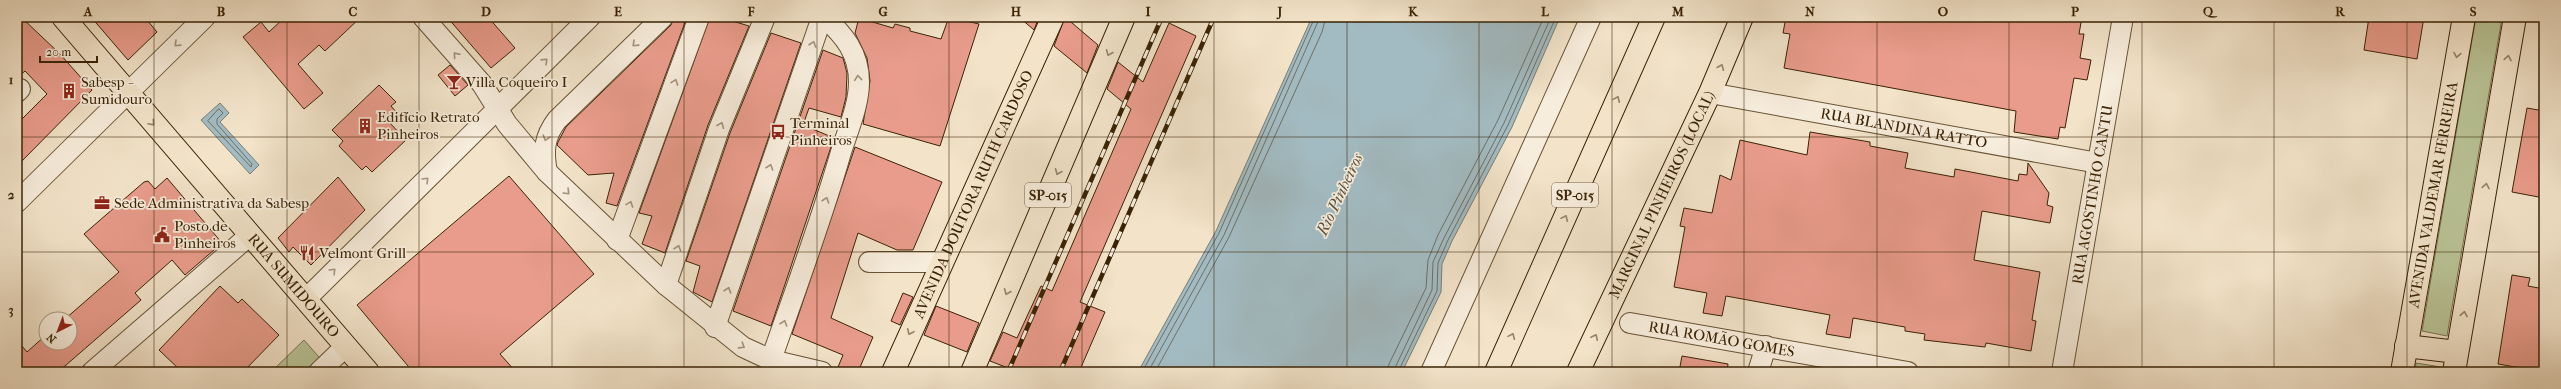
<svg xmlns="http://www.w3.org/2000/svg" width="2561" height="389" font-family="'IM FELL French Canon',serif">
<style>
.green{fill:#b9c497;stroke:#7a744e}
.water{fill:#a2bbc2;stroke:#787e76}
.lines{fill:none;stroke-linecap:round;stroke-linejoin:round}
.shore{stroke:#6e6f64;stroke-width:1}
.building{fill:#e99c8c;stroke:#3a2305}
.minor-casing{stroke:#685336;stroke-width:22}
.major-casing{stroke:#3a2305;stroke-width:24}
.highway-casing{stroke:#3a2305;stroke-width:24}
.minor{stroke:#f7eddc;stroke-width:20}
.major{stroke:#f2e3c9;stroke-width:22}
.highway{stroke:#f2e3c9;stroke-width:22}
.rail-casing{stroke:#3a2305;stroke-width:4.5}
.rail{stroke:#f7eddc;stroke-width:3;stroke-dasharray:9;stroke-linecap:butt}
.oneway{stroke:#a2927b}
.oneway2{stroke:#968367}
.grid{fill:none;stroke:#3a2305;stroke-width:1;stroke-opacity:0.55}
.labels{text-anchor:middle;stroke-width:3.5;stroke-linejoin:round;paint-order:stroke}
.shield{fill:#f7eddc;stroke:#736046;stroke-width:1}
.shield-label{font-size:14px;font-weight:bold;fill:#3a2305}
.poi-label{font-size:15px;fill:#3a2305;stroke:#f7eddc;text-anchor:start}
.street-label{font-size:15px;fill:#3a2305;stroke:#f7eddc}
.water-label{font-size:16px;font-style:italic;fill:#59513e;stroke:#f7eddc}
.neatline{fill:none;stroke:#3a2305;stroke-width:1.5}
.grid-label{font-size:13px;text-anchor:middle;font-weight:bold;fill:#3a2305}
</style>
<rect width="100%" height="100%" fill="#f2e3c9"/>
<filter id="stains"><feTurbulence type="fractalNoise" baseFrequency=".005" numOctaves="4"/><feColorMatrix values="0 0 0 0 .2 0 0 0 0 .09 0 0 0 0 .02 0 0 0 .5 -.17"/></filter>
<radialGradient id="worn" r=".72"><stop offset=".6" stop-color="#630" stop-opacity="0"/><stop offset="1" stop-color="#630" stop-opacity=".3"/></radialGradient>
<g class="green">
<path d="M2476,17L2502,18L2447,336L2422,331Z"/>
<path d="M304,340L332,372H271Z"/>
<path d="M2416,363L2441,367L2440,372H2415Z"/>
</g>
<g class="water">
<path d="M1312,17H1560L1512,127L1452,241L1442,264L1441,292L1402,372H1138L1216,231Z"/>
<path d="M220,103L229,113L220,122L259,165L250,174L201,120Z"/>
</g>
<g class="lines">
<g class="shore">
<path d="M219,109L223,113L217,119V124L252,164L251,167L208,121Z"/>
<path d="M1142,372L1219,233L1315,17"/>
<path d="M1148,372L1224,235L1320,17"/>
<path d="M1155,372L1229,237L1322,32L1326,17"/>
<path d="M1387,372L1389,364L1426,288L1428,260L1438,235L1498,120L1544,17"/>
<path d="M1393,372L1432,290L1433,262L1444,238L1504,123L1551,17"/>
<path d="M1398,372L1437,291L1438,263L1448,240L1508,125L1556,17"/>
</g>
</g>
<g class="building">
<path d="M17,17H21L60,54L92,90L17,166V124L47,94L25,71L17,78Z"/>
<path d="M91,17H141L145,22L147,20L157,32L128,60Z"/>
<path d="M285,17H361L325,51L319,45L298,64L323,93L304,109L243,37L261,22L269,32Z"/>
<path d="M447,17H488L515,48L491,68Z"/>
<path d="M674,17H687L617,206L606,203L614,173L588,175L557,145L558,142L566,127L671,25Z"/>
<path d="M710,17H719L749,26L708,125L665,253L642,244L652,216L639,213Z"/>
<path d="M949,17L979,24L940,146L863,124L870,81L867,58L855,33L859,18L893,28L895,24L910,28V31L941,39Z"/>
<path d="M1019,17H1039L1034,30Z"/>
<path d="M1065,17L1098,45L1087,73L1054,46Z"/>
<path d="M1786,17H2082L2079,34H2084L2080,58L2091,60L2087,80L2074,78L2065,128L2060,127L2058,139L2014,132L2016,111L1784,68L1790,34L1783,33Z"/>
<path d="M2369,17H2424L2417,59L2364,50Z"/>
<path d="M1169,23L1196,36L1080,302L1105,312L1079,372H1006L1008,368L990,361L1003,332L1017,338L1041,286L1052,291L1131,109L1107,89L1118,62L1143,82Z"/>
<path d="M771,33L801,43L712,302L693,292L700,266L686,261L730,133Z"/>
<path d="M823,50L843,58L847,73L846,97L841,117L809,108L803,125L834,138L771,326L733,311Z"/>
<path d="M450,65L468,85L455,96L438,75Z"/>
<path d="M379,85L396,102L391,106L397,113L388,121L406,140L372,172L366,166L362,170L339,146L343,141L332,130Z"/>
<path d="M2527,108L2544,111V133L2540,154H2544V198L2512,192Z"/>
<path d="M1810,132L1870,142V146L1908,153L1905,168L1954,177L1955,169L2018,181L2019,174L2027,175L2028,163L2049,193L2047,205L2053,207L2050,223L1982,211L1974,260L2040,272L2032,320L2036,321L2031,351L1986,343L1985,347L1924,340L1925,334L1905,331V327L1853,318L1850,338L1826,334L1830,315L1726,296L1722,316L1703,313L1707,293L1674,287L1685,227L1680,226L1684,208L1712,213L1720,175L1731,180L1740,140L1807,155Z"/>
<path d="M855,147L942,182L913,250H897L858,233L831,318L873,337L858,372H850L838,367L843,355L792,334Z"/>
<path d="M509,176L594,274L500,354L516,372H413L357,305Z"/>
<path d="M338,177L365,210L311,265L293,247L289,252L278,238Z"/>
<path d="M167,178L222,243L185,275L172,260L135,293L141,300L58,372H17V340L27,352L46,335V343H70V319H65L119,272L84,234L144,182L148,181L155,189Z"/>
<path d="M2512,275L2530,278L2528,286L2544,289V372L2498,364Z"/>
<path d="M220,286L238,303L242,299L279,335L243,372H182L159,350Z"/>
<path d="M903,293L913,297L900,325L891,321Z"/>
<path d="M936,306L979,323L967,352L924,335Z"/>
<path d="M1682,356L1728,364L1727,372H1679Z"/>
</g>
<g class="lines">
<defs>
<g id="minor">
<path d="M423,17L482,84L507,124L547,172L666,285L743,347L771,360L822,372"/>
<path d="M17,92L20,89"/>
<path id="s1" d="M1710,93L2098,163"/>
<path d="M547,172C543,151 544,137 557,120L663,17"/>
<path d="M17,202L205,17"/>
<path d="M617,240L699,17"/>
<path d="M869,262H942"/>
<path d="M666,285L719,129L765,17"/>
<path d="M306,299L590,17"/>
<path id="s2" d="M1630,323L1908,372"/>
<path d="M715,327L822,17"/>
<path d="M771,360C795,291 821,222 841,152C848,130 859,105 859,82C859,53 844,35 824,17"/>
<path d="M92,372L250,235"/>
<path d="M319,372L346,346"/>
<path d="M1431,372L1591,17"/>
<path d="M1758,372L1766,346"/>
<path id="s3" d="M2062,372L2123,17"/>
</g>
<g id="major">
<path id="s4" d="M63,17L368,372"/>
<path d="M2406,346L2457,352"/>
<path id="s5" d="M1578,372L1710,93L1742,17"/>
<path id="s6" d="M2402,372L2464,17"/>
<path d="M2454,372L2515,17"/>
</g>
<g id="highway">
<path id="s7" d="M893,372L1053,17"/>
<path d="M972,372L1124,17"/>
<path d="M1496,372L1654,17"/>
</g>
</defs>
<use href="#minor" class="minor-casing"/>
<use href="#major" class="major-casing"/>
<use href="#highway" class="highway-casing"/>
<use href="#minor" class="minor"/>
<use href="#major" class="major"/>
<use href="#highway" class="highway"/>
<defs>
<g id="rail">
<path d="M1008,372L1162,17"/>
<path d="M1060,372L1214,17"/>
</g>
</defs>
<use href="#rail" class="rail-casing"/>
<use href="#rail" class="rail"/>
</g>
<defs><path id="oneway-chevron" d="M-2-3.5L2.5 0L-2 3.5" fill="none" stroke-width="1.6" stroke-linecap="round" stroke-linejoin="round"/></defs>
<g class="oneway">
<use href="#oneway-chevron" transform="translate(177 44) rotate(136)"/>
<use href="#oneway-chevron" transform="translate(635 44) rotate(136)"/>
<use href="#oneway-chevron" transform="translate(813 44) rotate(-71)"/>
<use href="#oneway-chevron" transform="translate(456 55) rotate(-131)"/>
<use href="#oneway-chevron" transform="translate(545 61) rotate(-44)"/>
<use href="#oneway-chevron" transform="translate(858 78) rotate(-96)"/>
<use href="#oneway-chevron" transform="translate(675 82) rotate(-70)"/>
<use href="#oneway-chevron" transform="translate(721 125) rotate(-68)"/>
<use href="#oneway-chevron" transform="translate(546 138) rotate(107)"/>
<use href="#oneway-chevron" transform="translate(770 167) rotate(-71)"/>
<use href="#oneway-chevron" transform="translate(426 180) rotate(-45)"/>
<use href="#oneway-chevron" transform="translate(567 192) rotate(45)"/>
<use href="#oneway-chevron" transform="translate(826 200) rotate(-71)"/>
<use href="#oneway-chevron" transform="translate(630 204) rotate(-70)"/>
<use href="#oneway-chevron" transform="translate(678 248) rotate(-71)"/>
<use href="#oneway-chevron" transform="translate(333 271) rotate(-45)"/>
<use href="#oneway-chevron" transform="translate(728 290) rotate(-71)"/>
<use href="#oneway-chevron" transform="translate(784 323) rotate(-71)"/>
<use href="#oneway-chevron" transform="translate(742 346) rotate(32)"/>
</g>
<g class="oneway2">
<use href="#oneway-chevron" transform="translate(1109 53) rotate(113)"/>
<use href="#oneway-chevron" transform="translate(2457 55) rotate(100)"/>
<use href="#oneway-chevron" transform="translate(2508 58) rotate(-80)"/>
<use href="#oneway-chevron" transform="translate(1721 67) rotate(-67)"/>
<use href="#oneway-chevron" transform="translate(1617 99) rotate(-66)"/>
<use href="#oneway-chevron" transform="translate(152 123) rotate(49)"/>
<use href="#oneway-chevron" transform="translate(1058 172) rotate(113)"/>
<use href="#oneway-chevron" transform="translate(2486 186) rotate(-80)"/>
<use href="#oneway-chevron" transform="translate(1565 218) rotate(-66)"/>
<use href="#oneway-chevron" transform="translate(1007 292) rotate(113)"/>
<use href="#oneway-chevron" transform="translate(2464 314) rotate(-80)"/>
<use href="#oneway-chevron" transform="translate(910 332) rotate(115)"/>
<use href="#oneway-chevron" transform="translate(1512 336) rotate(-66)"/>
<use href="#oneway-chevron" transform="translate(1595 337) rotate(-65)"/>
</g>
<path class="grid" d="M154,17V372M287,17V372M419,17V372M552,17V372M684,17V372M817,17V372M949,17V372M1082,17V372M1214,17V372M1347,17V372M1479,17V372M1612,17V372M1744,17V372M1877,17V372M2009,17V372M2142,17V372M2274,17V372M2407,17V372M17,137H2544M17,252H2544"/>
<defs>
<symbol id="bar-bare" viewBox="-9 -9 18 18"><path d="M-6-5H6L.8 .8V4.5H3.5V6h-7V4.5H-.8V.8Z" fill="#8f2418" stroke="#f7eddc" stroke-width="2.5" paint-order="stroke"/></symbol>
<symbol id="building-bare" viewBox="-9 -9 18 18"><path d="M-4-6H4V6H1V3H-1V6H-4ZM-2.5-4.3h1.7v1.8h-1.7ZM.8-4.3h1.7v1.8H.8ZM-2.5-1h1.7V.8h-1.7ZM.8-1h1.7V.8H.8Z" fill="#8f2418" stroke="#f7eddc" stroke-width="2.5" paint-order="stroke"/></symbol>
<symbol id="bus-bare" viewBox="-9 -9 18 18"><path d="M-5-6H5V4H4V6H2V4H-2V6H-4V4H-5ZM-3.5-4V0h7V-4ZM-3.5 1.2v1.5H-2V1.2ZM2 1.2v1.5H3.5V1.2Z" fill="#8f2418" stroke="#f7eddc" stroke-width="2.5" paint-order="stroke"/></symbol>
<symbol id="office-bare" viewBox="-9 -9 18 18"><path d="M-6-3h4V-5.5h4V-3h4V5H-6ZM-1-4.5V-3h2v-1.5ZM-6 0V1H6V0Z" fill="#8f2418" stroke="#f7eddc" stroke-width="2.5" paint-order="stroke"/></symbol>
<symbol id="civic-bare" viewBox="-9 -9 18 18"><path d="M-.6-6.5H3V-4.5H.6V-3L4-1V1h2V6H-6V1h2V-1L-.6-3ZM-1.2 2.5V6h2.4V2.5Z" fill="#8f2418" stroke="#f7eddc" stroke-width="2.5" paint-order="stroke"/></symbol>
<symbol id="restaurant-bare" viewBox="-9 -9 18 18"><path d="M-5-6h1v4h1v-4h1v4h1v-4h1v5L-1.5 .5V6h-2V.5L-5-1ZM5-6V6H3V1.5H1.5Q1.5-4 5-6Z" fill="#8f2418" stroke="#f7eddc" stroke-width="2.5" paint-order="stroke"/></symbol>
</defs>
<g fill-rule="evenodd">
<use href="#bar-bare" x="443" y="71" width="22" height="22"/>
<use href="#building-bare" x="58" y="80" width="22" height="22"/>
<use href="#building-bare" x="354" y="115" width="22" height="22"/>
<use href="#bus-bare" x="767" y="121" width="22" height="22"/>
<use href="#office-bare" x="91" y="192" width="22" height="22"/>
<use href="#civic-bare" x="151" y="224" width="22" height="22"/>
<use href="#restaurant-bare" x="296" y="242" width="22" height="22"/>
</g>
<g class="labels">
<g class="shield">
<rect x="1025" y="183" width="46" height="24" rx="3"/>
<rect x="1552" y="183" width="46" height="24" rx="3"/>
</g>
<g class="shield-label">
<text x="1048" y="200">SP-015</text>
<text x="1575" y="200">SP-015</text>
</g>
<g class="poi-label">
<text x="81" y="87">Sabesp -<tspan x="81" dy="17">Sumidouro</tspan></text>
<text x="466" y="87">Villa Coqueiro I</text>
<text x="377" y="122">Edifício Retrato<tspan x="377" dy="17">Pinheiros</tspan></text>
<text x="790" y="128">Terminal<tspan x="790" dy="17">Pinheiros</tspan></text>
<text x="114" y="208">Sede Administrativa da Sabesp</text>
<text x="174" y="231">Posto de<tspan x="174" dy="17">Pinheiros</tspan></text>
<text x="319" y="258">Velmont Grill</text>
</g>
<g class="street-label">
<text dy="5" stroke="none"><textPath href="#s1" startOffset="197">RUA BLANDINA RATTO</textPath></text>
<text dy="5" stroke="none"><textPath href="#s7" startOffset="195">AVENIDA DOUTORA RUTH CARDOSO</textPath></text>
<text dy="5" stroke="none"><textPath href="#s3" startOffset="180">RUA AGOSTINHO CANTU</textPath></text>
<text dy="5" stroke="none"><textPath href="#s6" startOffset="180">AVENIDA VALDEMAR FERREIRA</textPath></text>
<text dy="5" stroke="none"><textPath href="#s5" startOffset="196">MARGINAL PINHEIROS (LOCAL)</textPath></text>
<text dy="5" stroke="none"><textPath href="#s4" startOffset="354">RUA SUMIDOURO</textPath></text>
<text dy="5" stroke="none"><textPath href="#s2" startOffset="93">RUA ROMÃO GOMES</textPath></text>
</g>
<g class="water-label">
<text transform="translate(1339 194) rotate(-65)" y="6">Rio Pinheiros</text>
</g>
</g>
<rect width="2561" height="389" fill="none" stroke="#f2e3c9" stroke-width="44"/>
<g transform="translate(58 331) rotate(222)"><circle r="19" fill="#f7eddc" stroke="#ab9c86"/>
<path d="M0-3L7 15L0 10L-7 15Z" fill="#8f2418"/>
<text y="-6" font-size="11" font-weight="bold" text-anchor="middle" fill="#3a2305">N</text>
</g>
<path d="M40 56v6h57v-6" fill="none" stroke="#3a2305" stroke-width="2"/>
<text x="46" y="56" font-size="12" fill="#3a2305" stroke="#f7eddc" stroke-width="3" paint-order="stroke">20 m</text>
<rect x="22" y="22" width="2517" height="345" class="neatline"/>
<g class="grid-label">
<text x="88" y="16">A</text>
<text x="221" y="16">B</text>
<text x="353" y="16">C</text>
<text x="486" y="16">D</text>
<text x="618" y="16">E</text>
<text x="751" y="16">F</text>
<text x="883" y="16">G</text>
<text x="1016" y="16">H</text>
<text x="1148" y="16">I</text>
<text x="1280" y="16">J</text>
<text x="1413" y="16">K</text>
<text x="1545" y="16">L</text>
<text x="1678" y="16">M</text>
<text x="1810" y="16">N</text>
<text x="1943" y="16">O</text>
<text x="2075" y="16">P</text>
<text x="2208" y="16">Q</text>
<text x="2340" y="16">R</text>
<text x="2473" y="16">S</text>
<text x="11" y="84">1</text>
<text x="11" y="199">2</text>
<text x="11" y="314">3</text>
</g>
<rect width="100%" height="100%" filter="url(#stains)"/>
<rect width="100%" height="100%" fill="url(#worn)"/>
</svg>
